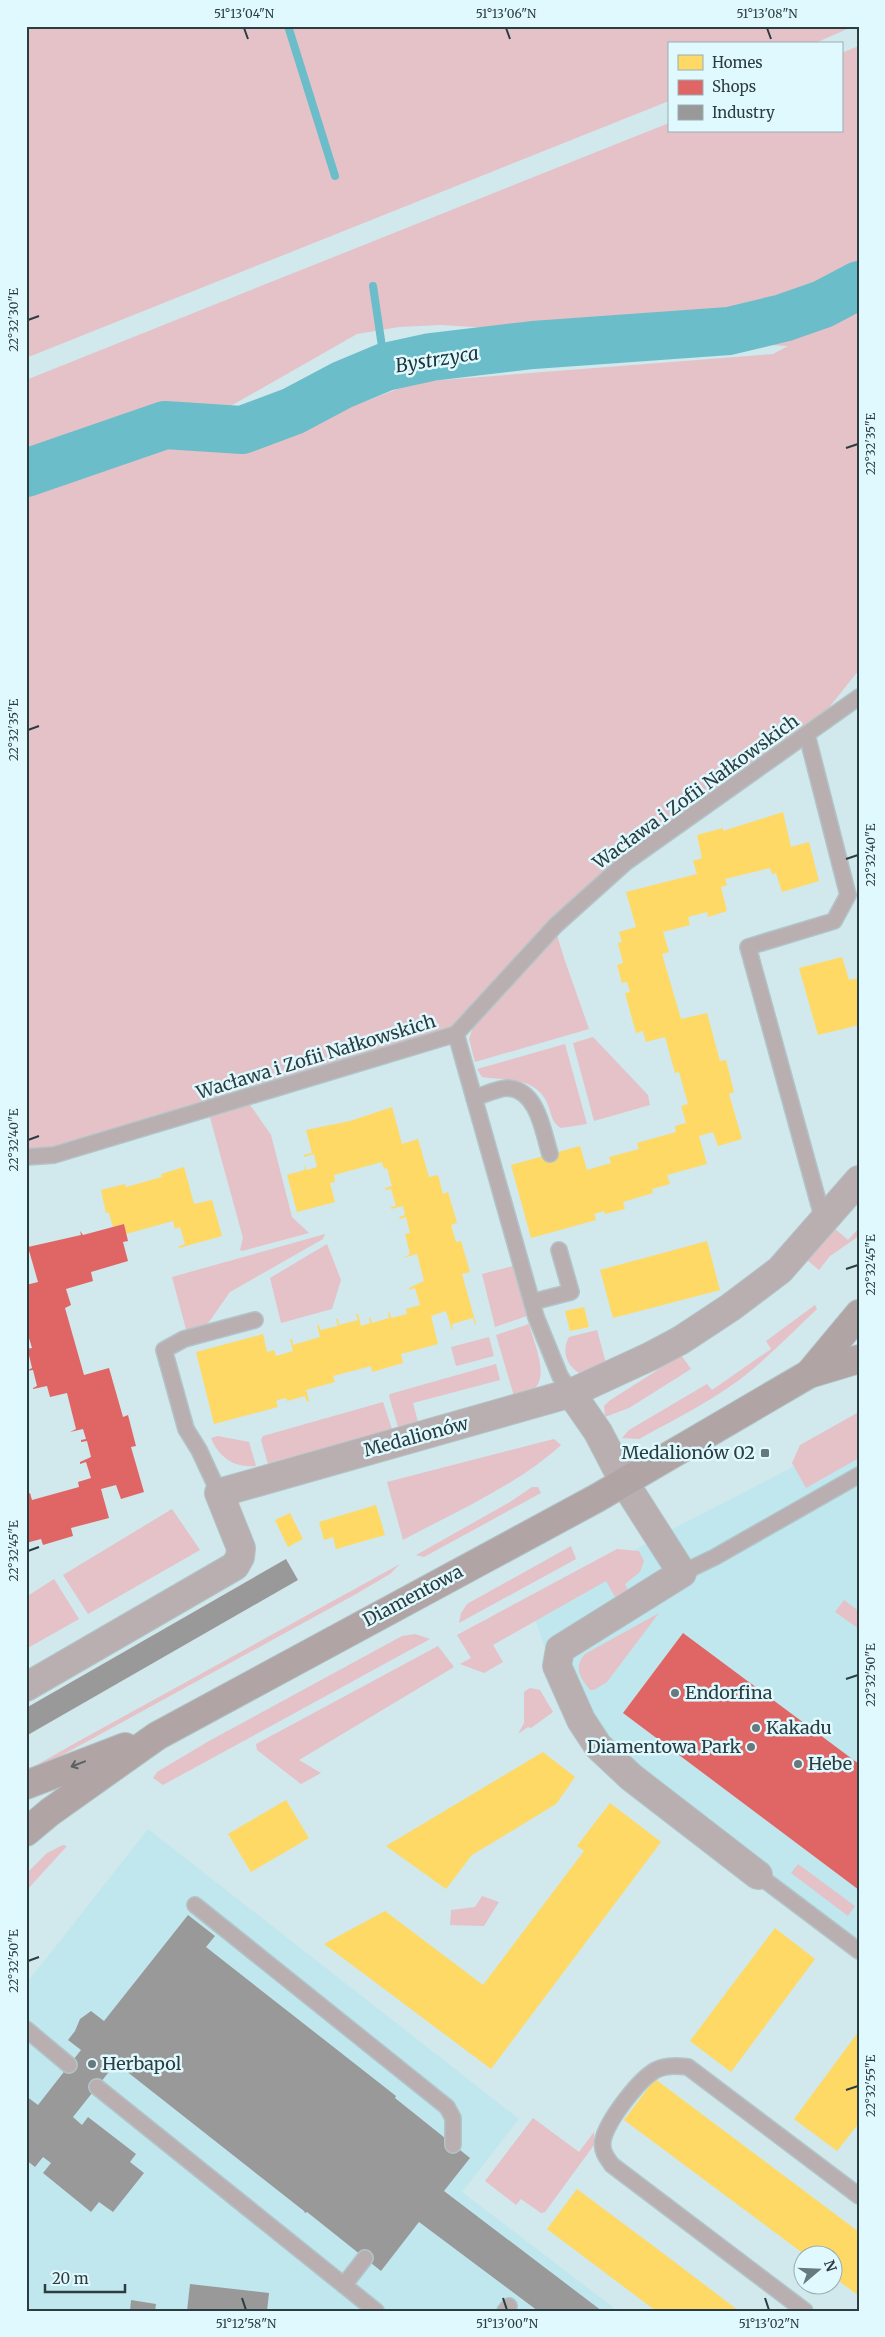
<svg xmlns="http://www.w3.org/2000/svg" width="885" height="2337" font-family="Merriweather,serif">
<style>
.built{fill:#c0e7ee}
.green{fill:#e4c2c8;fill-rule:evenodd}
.homes{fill:#ffd966}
.shops{fill:#e06666}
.industry{fill:#999}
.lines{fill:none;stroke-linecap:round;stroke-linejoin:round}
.stream{stroke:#6bbdca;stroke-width:8}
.river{stroke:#6bbdca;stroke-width:48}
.lane-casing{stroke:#b2c4c7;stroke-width:18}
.street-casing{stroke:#b2c4c7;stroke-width:30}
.secondary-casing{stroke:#b2c4c7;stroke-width:30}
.lane{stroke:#b9afb0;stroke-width:15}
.street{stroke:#b9afb0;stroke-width:28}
.secondary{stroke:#b0a4a5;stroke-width:28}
.oneway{stroke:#5a6163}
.ticks{fill:none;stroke:#2c3d40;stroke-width:2}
.poi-dot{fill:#66797c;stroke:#e0f9fe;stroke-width:2}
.labels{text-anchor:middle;stroke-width:5;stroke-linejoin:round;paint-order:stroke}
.street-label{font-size:18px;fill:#2c3d40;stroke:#e0f9fe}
.poi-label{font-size:18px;fill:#2c3d40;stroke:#e0f9fe;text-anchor:start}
.water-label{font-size:19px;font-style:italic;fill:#1c3438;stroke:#e0f9fe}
.neatline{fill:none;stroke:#2c3d40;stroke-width:2}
.ticks-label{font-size:12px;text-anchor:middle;fill:#2c3d40}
</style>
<rect width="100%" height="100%" fill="#d1e8ec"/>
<g class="built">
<path d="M859,1433V1958L629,1783L552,1669L532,1610L657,1537Z"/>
<path d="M148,1829L519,2119L462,2192L618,2311H26V1984Z"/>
</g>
<g class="green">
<path d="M26,26H854L813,44H669V101L26,358Z"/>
<path d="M859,46V670L807,735L625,863L456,1034L26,1158V380L669,123V131H841V53ZM441,325L787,346H788L773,354L416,382L279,434L162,445L357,334L399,327Z"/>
<path d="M557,935L564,958L589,1029L475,1062L469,1039L475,1021Z"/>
<path d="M593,1037L648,1095L650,1105L594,1121L573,1043Z"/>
<path d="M565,1044L587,1124L561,1128C551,1122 552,1115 548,1105C537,1076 506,1081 482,1077L477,1069Z"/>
<path d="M248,1102L271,1135L292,1217L309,1233L242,1251L240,1250L243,1238L209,1114Z"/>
<path d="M833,1227L848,1240L859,1228V1236L830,1256L819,1270L806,1259Z"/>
<path d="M325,1234L323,1239L230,1292L204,1329L187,1333L172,1277Z"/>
<path d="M327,1244L341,1280L332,1309L281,1323L270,1278Z"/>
<path d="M513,1266L527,1316L495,1327L482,1274Z"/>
<path d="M815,1305L817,1309C796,1329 775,1350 753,1369C720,1397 677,1418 639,1439L622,1438L629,1430L707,1384L712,1390L771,1349L766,1341Z"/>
<path d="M529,1324C533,1341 549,1373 535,1388C531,1393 521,1394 514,1396L496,1335Z"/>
<path d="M597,1330L607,1367L581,1374C567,1367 561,1351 569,1337Z"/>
<path d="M489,1337L494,1356L456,1366L451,1347Z"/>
<path d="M681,1355L691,1369L629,1408L605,1417L604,1406L609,1401Z"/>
<path d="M496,1364L500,1380L413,1403L418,1422L398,1427L389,1396L390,1394Z"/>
<path d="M383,1402L392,1429L268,1464L261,1440L263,1436Z"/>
<path d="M859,1412V1458L806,1488L792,1463L800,1445Z"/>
<path d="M218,1436L249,1442L256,1466C235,1468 219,1458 211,1438Z"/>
<path d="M554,1439L561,1445C519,1484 453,1513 403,1540L387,1482Z"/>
<path d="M532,1487H538L541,1493L424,1557L416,1555L510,1502Z"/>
<path d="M172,1509L200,1550L88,1614L63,1575Z"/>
<path d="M571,1546L576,1559L459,1623L461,1613L467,1604Z"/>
<path d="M617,1549L639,1551L644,1561L640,1572L625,1584L628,1590L615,1597L606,1581L493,1645L503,1662L484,1673L460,1664L471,1658L457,1635Z"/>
<path d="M400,1564L390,1574L356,1594L26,1775V1771L79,1741Z"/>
<path d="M54,1579L79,1619L26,1649V1597Z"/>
<path d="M844,1600L859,1611V1629L835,1612Z"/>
<path d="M659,1613L607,1682L594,1690H590C580,1677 573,1668 585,1654Z"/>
<path d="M415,1634L430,1639L163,1785L153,1778L157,1772L209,1741L402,1636Z"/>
<path d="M438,1646L454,1667L299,1760L321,1773L301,1784L257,1750L256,1744Z"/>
<path d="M530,1688L540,1690L553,1712L531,1728L528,1727L518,1734L524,1723V1692Z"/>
<path d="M63,1845L67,1846L26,1891V1874L47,1853Z"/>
<path d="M798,1864L855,1906L848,1916L791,1873Z"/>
<path d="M482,1896L499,1902L484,1926L450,1925L451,1910L475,1907Z"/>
<path d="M533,2118L579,2152L594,2132V2145L545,2212L541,2213L521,2199L516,2205L485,2181Z"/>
</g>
<g class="homes">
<path d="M783,812L791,847L809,842L819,881L782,892L776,873L772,874L770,868L725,879L727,885L721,887L727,911L708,917L707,912L688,917L690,925L663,932L669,952L662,954L681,1019L707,1013L720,1061L726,1060L734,1092L729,1094L742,1139L718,1146L713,1132L699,1136L707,1164L667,1175L670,1184L652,1189L653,1193L623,1202L625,1209L605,1214L604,1211L594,1214L596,1220L531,1238L511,1165L580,1146L587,1170L611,1163L609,1157L639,1149L637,1143L676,1132L675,1126L686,1123L681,1106L688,1104L679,1072L675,1073L665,1037L646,1042L643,1031L636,1033L625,993L630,992L627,982L622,983L617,965L623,963L618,943L622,942L619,932L636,927L626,892L697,874L693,861L702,858L697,835L723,828V831Z"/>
<path d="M842,957L849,980L859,978V1025L818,1035L799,968Z"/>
<path d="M392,1107L402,1144L418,1139L429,1177L438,1175L443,1194L448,1192L457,1223L451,1225L456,1242L461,1241L470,1272L462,1274L476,1324L475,1325L473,1318L452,1324L453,1330H452L446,1311L431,1316L438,1344L401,1354L403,1363L372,1372L371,1366L333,1376L335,1382L306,1390L309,1401L307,1402L305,1396L287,1401L286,1398L281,1399L276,1401L278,1407L214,1424L196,1352L263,1334L267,1352L274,1350L276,1356L293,1351L290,1340L292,1339L293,1345L320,1337L317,1325H319L320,1330L338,1326L336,1319H338L339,1325L358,1320L356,1314H358L361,1326L370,1323L369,1318L370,1317L372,1323L389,1318L388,1312H389L391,1318L407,1314L406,1309L420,1305L415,1288L409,1290V1288L424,1281L417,1254L403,1258L410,1254L405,1234L410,1233L406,1217L400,1219L399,1217L405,1215L403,1206L391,1209V1207L396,1206L391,1189L386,1190L385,1188L392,1186L387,1168L384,1169L382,1162L334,1175L335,1182L330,1183L335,1202L297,1212L287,1175L305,1170L304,1165L307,1170L317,1167L314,1154L304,1157V1155L312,1153L306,1130L350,1121Z"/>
<path d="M184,1167L194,1204L212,1200L222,1236L179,1248V1246L185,1244L180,1227L175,1229L173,1221L126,1234L124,1224L113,1227L109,1213H106L101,1190L125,1184L126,1187L162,1177L161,1174Z"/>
<path d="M707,1241L720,1290L613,1318L600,1270Z"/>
<path d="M584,1307L589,1327L570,1331L565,1311Z"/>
<path d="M376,1505L385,1535L336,1549L333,1537L324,1540L319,1522Z"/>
<path d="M290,1513L303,1539L288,1547L275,1520Z"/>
<path d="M543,1752L575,1777L559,1800L556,1804L472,1855L446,1889L386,1846Z"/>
<path d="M286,1800L309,1838L251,1872L228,1834Z"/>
<path d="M610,1803L661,1842L491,2069L324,1944L385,1911L483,1985L584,1851L577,1846Z"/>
<path d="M775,1928L815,1959L731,2072L690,2041Z"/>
<path d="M859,2031V2123L837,2151L794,2119Z"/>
<path d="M655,2079L859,2232V2296L832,2276V2254H804L624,2120Z"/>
<path d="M577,2189L672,2260L739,2311H656L547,2229Z"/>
</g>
<g class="shops">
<path d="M124,1224L128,1241L123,1242L128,1261L91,1272L93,1281L66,1289L71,1305L65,1308L84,1375L109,1368L123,1417L128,1415L136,1446L131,1447L144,1492L121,1499L116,1485L101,1489L109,1518L71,1528L73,1536L43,1545L41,1539L26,1543V1495L30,1493L32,1500L79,1487L78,1482L91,1478L86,1462L80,1464V1462L91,1457L87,1441L81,1442V1440L86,1439L83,1429L70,1432L76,1429L67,1393L50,1397L47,1386L33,1389V1388L37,1386L33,1370L26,1371L32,1368L28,1351H26V1349L32,1348L29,1338H26V1285L38,1282L28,1247L81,1235L80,1231L83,1235Z"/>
<path d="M683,1633L859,1764V1890L623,1713Z"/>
</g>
<g class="industry">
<path d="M286,1559L298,1580L26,1736V1708Z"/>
<path d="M188,1915L215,1936L206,1947L396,2096L395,2098L470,2158L444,2191L602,2311H538L419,2222L381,2271L307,2212L305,2213L304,2211L116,2063L73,2117L82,2125L88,2117L136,2154L130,2162L144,2173L113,2212L99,2202L91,2212L43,2173L51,2163L43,2157L35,2167L26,2160V2096L38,2105L81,2050L68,2040L75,2031L80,2019L91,2011L104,2021Z"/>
<path d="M190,2284L269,2293L267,2311H187Z"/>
<path d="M131,2300L156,2304L155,2311H130Z"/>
</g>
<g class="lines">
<g class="stream">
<path d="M288,26L335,176"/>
<path d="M373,286L385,367"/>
</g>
<path class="river" d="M26,473L165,425L242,430L293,411L342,385L385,367L431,357L533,345L729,331L783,318L823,304L859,285"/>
<defs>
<g id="lane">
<path d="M807,735L848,895L834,921L748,947L823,1219"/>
<path d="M456,1034L536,1317L560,1376L571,1393"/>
<path d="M474,1098C484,1095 498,1088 508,1088C538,1090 543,1132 550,1154"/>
<path d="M26,1157L54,1155L456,1034L556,925L625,863L859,697"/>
<path d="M532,1302L571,1292L559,1250"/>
<path d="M219,1493L199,1450L186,1429L164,1350L184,1339L255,1320"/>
<path d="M682,1573L715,1557L859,1475"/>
<path d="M758,1875L859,1951"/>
<path d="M195,1905L447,2107L453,2118V2145"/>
<path d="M26,2029L69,2065"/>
<path d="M97,2087L376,2311"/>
<path d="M344,2285L365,2258"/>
<path d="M505,2311L509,2306"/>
<path d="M805,2311L612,2165C606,2157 601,2150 603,2140C607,2121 640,2077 658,2069C668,2065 678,2066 688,2067L859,2196"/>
</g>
<g id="street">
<path d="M571,1393L598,1432L624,1482L682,1573L560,1649L557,1666L581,1720L598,1746L631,1777L758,1875"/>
<path d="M26,1687L235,1566L240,1557L241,1548L219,1493L571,1393L651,1356L681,1340L731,1307L780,1270L859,1180"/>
</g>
<g id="secondary">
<path d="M809,1374L859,1314"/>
<path d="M26,1785L125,1747"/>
<path d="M26,1832L50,1812L157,1736L597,1498L809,1374L859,1359"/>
</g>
</defs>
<use href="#lane" class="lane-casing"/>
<use href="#street" class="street-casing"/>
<use href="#secondary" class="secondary-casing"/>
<use href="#lane" class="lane"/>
<use href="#street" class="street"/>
<use href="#secondary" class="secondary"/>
</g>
<defs><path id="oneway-shaft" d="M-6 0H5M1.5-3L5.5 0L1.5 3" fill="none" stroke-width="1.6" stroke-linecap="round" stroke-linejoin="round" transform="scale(1.25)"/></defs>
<use class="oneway" href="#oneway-shaft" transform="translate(78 1764) rotate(159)"/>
<path class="ticks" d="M244,28L248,39M506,28L510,39M767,28L771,39M28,320L39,316M846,448L858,444M28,730L39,726M846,859L858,855M28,1140L39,1136M846,1269L858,1265M28,1551L39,1547M846,1679L858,1675M28,1961L39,1957M846,2090L858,2086M242,2298L246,2310M503,2298L507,2310M765,2298L769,2310"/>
<g class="poi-dot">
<rect x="760" y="1448" width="10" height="10" rx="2.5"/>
<circle cx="675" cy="1693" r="5"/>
<circle cx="756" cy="1728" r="5"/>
<circle cx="751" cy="1747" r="5"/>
<circle cx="798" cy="1764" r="5"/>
<circle cx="92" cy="2064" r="5"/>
</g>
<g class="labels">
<g class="street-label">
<text transform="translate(696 792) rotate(-36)" y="6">Wacława i Zofii Nałkowskich</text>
<text transform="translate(316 1057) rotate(-17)" y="6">Wacława i Zofii Nałkowskich</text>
<text transform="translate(416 1437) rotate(-15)" y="6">Medalionów</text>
<text transform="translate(413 1596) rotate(-28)" y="6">Diamentowa</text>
</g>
<g class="poi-label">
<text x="755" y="1459" text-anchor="end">Medalionów 02</text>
<text x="685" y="1699">Endorfina</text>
<text x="766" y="1734">Kakadu</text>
<text x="741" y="1753" text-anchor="end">Diamentowa Park</text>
<text x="808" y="1770">Hebe</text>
<text x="102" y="2070">Herbapol</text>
</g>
<g class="water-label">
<text transform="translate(437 359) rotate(-9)" y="7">Bystrzyca</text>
</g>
</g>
<rect width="885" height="2337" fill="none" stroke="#e0f9fe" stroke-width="55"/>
<rect x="668" y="42" width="175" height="90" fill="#e0f9fe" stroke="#98aeb2"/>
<rect x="678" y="55" width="25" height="15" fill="#ffd966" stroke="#98aeb2"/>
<text x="712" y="68" font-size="15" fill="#2c3d40">Homes</text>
<rect x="678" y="80" width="25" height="15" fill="#e06666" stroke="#98aeb2"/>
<text x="712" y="92" font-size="15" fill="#2c3d40">Shops</text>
<rect x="678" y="105" width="25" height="15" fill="#999999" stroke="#98aeb2"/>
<text x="712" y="118" font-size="15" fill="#2c3d40">Industry</text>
<g transform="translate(818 2270) rotate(71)"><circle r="24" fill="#e0f9fe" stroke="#98aeb2"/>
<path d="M0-4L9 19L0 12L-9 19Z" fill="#66797c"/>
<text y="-8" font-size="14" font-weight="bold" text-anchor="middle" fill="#2c3d40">N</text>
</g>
<path d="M45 2284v8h80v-8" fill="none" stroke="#2c3d40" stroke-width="2.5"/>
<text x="52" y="2284" font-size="15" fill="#2c3d40" stroke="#e0f9fe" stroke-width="4" paint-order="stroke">20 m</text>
<rect x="28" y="28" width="830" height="2282" class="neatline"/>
<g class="ticks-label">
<text x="244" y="18">51°13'04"N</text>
<text x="506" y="18">51°13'06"N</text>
<text x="767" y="18">51°13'08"N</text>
<text transform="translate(14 320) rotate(-90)" y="4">22°32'30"E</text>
<text transform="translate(871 444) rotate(-90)" y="4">22°32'35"E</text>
<text transform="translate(14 730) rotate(-90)" y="4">22°32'35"E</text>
<text transform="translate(871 855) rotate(-90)" y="4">22°32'40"E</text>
<text transform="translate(14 1140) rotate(-90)" y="4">22°32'40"E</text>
<text transform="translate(871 1265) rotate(-90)" y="4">22°32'45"E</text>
<text transform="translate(14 1551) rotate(-90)" y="4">22°32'45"E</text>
<text transform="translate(871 1675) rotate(-90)" y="4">22°32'50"E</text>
<text transform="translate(14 1961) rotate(-90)" y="4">22°32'50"E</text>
<text transform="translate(871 2086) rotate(-90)" y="4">22°32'55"E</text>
<text x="246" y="2328">51°12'58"N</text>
<text x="507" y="2328">51°13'00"N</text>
<text x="769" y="2328">51°13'02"N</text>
</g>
</svg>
